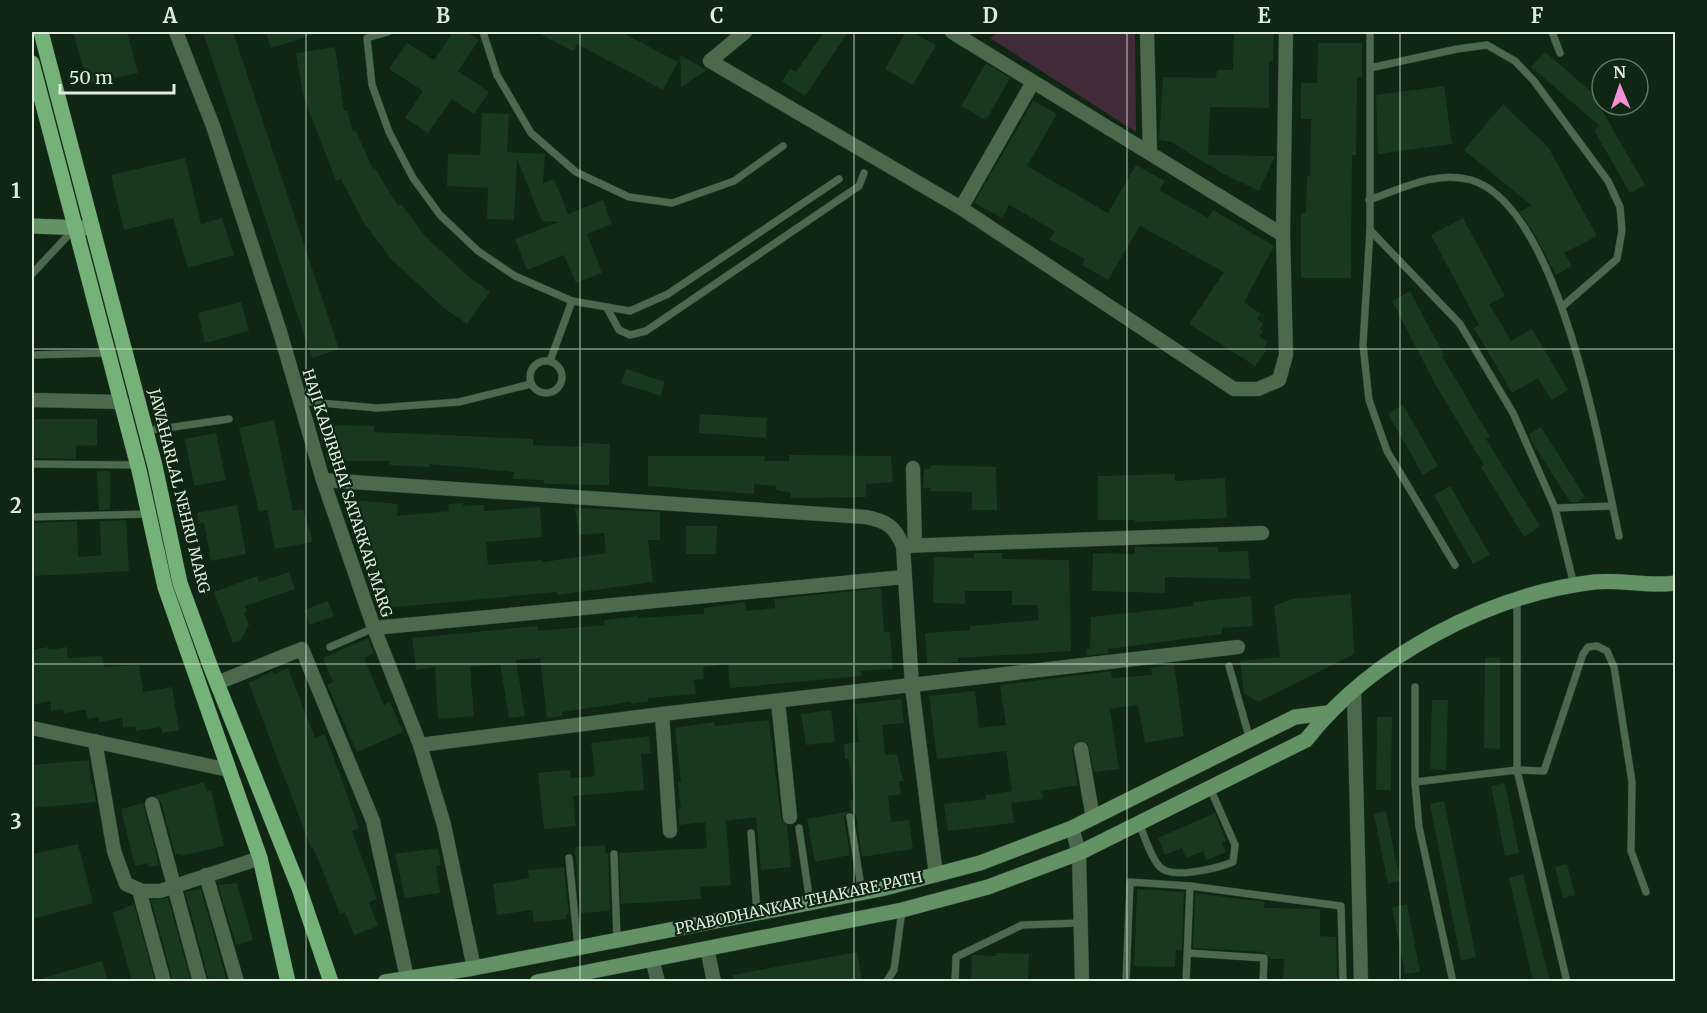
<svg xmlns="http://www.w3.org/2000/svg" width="1707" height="1013" font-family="Merriweather,serif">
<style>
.green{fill:#422b39}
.building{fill:#19381d}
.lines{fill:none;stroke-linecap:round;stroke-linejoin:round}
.lane-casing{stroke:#2c422f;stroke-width:8}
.street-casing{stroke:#2c422f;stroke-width:15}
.secondary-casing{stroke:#2c422f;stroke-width:16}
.primary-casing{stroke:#2c422f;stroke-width:16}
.lane{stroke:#4c694e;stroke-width:7}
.street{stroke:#4c694e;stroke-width:14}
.secondary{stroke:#639267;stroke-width:15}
.primary{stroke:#75b27a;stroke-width:15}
.grid{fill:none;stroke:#deecde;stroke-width:1.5;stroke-opacity:0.55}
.labels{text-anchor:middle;stroke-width:4.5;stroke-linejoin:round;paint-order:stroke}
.street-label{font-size:15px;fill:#deecde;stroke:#0f2612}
.neatline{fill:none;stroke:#deecde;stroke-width:2}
.grid-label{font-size:20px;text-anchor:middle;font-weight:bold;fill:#deecde}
</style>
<rect width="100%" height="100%" fill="#0f2612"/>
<path class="green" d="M999,32H1135L1136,132L990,38Z"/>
<g class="building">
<path d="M73,32H127L138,73L88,84Z"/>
<path d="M203,32H233L339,349L312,358Z"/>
<path d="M266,32H315V34L271,48Z"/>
<path d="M453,32H466L479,40L458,71L489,92L474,114L452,99L428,133L405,118L423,91L389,69L407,43L434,60Z"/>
<path d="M536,32H621L678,62L663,90L577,44L573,51Z"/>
<path d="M824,32H848L805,96L782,81L790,69L796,72Z"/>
<path d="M906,32H912L936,45L913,85L885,69Z"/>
<path d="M1234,32H1274L1273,62H1269V108L1210,107L1208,155L1275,156L1259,191L1222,173L1171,142L1159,140L1163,77L1216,78L1217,70H1233Z"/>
<path d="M1318,43H1362V77H1357L1356,155H1352L1351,278H1301V213H1306L1307,176H1310L1311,119H1301V83H1317Z"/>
<path d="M335,47L344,111L347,110L353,132L356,131L373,169L375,168L398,206L401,204L425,236L469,277L490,292L467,324L444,308L390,258L364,223L341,179L336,181L303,95L296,53Z"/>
<path d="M1545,52L1602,101L1599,105L1645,185L1630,193L1594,130L1600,126L1531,67Z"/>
<path d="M680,55L707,70L681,87V73Z"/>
<path d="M986,63L1010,78L986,120L961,106Z"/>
<path d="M1444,86L1452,144L1378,154L1376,95Z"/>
<path d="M1033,101L1057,114L1027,166L1108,213L1136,165L1165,181L1159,190L1208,218L1213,210L1274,246L1244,302L1261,314L1257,319L1263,323L1260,329L1263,331L1259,336L1268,342L1264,348L1267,350L1255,366L1189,324L1224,272L1140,226L1108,280L1082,265L1085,259L1050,240L1055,231L1009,205L1002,218L974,203Z"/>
<path d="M1503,104L1548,147L1597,236L1564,253L1572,266L1556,275L1534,233L1519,212L1531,205L1464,150Z"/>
<path d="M482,113L509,114L507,152L545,154L543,183L554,179L568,214L603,200L612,224L587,234L602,273L576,283L564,255L527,270L515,239L559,222L542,221L517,158L514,220L487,219L488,188L447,186L448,154L480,155Z"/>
<path d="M185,158L201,224L222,218L234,255L188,268L173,218L124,230L111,175Z"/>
<path d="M1463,218L1505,296L1489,304L1511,341L1532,329L1568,390L1551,400L1538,378L1512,393L1474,328L1479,325L1431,235Z"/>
<path d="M1410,291L1444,355L1442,356L1490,437L1486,439L1540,526L1524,537L1481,467L1484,465L1435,384L1392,301Z"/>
<path d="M241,302L249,331L205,343L198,313Z"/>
<path d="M626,369L665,382L661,396L621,383Z"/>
<path d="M1403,405L1438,466L1423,475L1388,414Z"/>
<path d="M700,414L767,418L766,438L699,433Z"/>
<path d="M32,419H97V445L76,446V459L32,458Z"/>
<path d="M274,420L293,511L303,509L313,542L275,549L267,510L259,512L239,428Z"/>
<path d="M326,425L374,426V432L533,439V445L583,447V443L610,444L609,485L544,484V480L513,479L514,472L430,464V467L390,465V461H327Z"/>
<path d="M1541,427L1585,497L1578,502H1570L1531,440L1529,434Z"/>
<path d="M216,433L226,480L194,486L185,439Z"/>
<path d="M789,455L891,456L893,482L866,484V497L791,498V493L776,490V486L754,484V494L648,486V456H765L764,461H789Z"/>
<path d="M931,465L996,467L997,510H972V492L930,491V488H923L924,469H930Z"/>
<path d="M97,471H110V509L99,510Z"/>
<path d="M1175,474V481L1225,478L1227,518L1135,522V520H1098V476Z"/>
<path d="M1450,486L1490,555L1473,564L1434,495Z"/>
<path d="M353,500L398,504L397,516L449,511L448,504L463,503V506L484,505V511L540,507L542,537L486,542L488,565L542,560L543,562L606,553L604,533L579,535L575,508L660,512V540H648L653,582L557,595V592L386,608L383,580L373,581L367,553H364L360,528L353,527Z"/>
<path d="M237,505L246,554L211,561L204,523L199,524L197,513Z"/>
<path d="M126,520L129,571L32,576V523L77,521L78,557L101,555L100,521Z"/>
<path d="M686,526H717L716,554H686Z"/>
<path d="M1135,547H1218V552L1248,551L1250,579L1165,577V593L1092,591L1093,553L1135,554Z"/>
<path d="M974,553H1002V559L1069,560L1071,651L958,658V662L927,664L925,633L970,630V626L1039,620L1038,605H1012V591H965V604L933,603L934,557L974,558Z"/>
<path d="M289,572L295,589L245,606L247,612L244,613L249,625L241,640L233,643L214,592L257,576L259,582Z"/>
<path d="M881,588L884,632H890L893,669L861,671L862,676L730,688L728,664L703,667L704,679L694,680L696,694L648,698V702L631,704V702L562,712V716L547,718L540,658L516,660L525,716L509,718L500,664L470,667L474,716L438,719L435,667L416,670L412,638L538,626V631L605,625L604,620L638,616V618L704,614V608L745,602L746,611L775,608L774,599Z"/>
<path d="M1351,594L1354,654L1258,702L1244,693L1240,661L1280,657L1274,606L1292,599Z"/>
<path d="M1251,596L1253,626L1222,628V634L1123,647L1108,649L1109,653L1087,656L1086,649H1090L1091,617L1193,606V602Z"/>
<path d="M328,601L334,616L310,625L304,610Z"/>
<path d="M368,638L374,653L364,658L384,705L390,702L403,732L357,752L327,685L333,682L323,658Z"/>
<path d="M48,647L49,650L67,647L68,658L102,656L104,667L139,665L143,692L172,687L179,730L162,733L161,727L136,731L135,726L123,728L122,718L99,722V717L87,719L86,710L64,713L63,709L51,711L50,701L32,705V650Z"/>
<path d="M1500,657V749L1484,748L1485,658Z"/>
<path d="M1174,664L1184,736L1145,743L1138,705L1110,709L1119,769L1094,772L1088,744L1079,740L1072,750L1078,785L1042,791L1043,799L1011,803L1014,823L948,831L944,804L986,799V795L1012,791L1006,751L937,759L929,696L975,691L979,728L1006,725L1000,685L1111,671L1112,678L1152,675L1151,668Z"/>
<path d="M288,668L315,738L325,734L359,828L352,831L377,899L369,902L378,926L354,935L345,912L340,914L313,847L311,848L249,683L270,672L273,671L274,674Z"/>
<path d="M901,699L904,723L882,725L885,755L897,754L903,781H899L901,794L888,796L891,822L909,820L913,849L862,857L856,816L850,811L844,817L850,855L815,862L807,819L851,811L850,800H854L849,759H845L844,744L859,742L855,704Z"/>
<path d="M1432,700H1448L1446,770L1430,769Z"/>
<path d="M831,710L835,742L806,745L801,714Z"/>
<path d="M1377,717H1392L1391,790H1376Z"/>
<path d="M769,720L781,818L787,825L791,867L761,870L756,817L726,821L731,885L700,887L701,899L621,904L619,853L707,848L705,822L679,825L678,809H681L678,782H681L675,728L714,722L715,726Z"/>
<path d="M649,736L651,753L641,754L644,790L573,796L576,826L544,829L538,773L570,770L571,778L595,776L591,743Z"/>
<path d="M89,760L91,784H93L96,802L32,808V765Z"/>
<path d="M204,782L207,792L211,790L224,846L181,856L180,854L175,855L161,802L155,796Z"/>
<path d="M1505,783L1519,853L1505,856L1491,786Z"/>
<path d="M1444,801L1476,957L1461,961L1430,804Z"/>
<path d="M143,803L159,865L149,867L148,863L135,866L121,809Z"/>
<path d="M1386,811L1400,881L1388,884L1374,814Z"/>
<path d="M1215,813L1226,841L1222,843L1226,852L1207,860L1203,851L1186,858L1182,848L1165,855L1158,838Z"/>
<path d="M78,844L93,903L32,919V854Z"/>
<path d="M605,845L606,854L608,853L610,911L580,913L575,847Z"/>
<path d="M438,848L441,865L436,866L440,893L405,898L395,854Z"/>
<path d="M1567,864L1575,895L1563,898L1555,867Z"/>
<path d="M564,867L569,914H566L567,919L534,922L532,910L497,915L493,884L529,878L528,870Z"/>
<path d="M1523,874L1543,954L1550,981H1533L1509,878Z"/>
<path d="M237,883L253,940L236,945L218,885Z"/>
<path d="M201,889L227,981H209L185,892Z"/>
<path d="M1137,889L1184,892L1182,951L1176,950L1175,967L1134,966Z"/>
<path d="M1195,893L1265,902L1264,908L1320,909V936L1336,937L1337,981H1283L1284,959H1270L1264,952L1193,948Z"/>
<path d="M168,898L191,981H173L151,900Z"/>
<path d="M134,904L155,981H132L113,913Z"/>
<path d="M1407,904L1420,972L1405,974L1392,907Z"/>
<path d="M857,952L862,980L734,981L733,975Z"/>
<path d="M997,953L1029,954L1028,981H971L972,955L996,956Z"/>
<path d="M102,961L108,981H44L43,978Z"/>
</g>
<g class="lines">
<defs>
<g id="lane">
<path d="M388,32L367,38L372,85L389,132L413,178L440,215L478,251L515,276L572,301L630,311L668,294L839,179"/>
<path d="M483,32L497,75L531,133L576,172L629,197L672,203L734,181L783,146"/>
<path d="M1370,32V230L1363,345L1369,400L1387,451L1455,565"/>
<path d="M1552,32L1560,53"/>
<path d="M1370,68L1457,49L1487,45L1515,61L1534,81L1608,181L1620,207L1622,230L1617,259L1563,306"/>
<path d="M1369,200C1401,189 1437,170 1471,180C1560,206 1601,455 1619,536"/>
<path d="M1370,230L1460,324L1513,413L1555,508L1574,585"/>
<path d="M32,274L74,229"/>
<path d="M607,308L619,330L630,335L646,331L859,186L864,173"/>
<path d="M32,355L109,353"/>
<circle cx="546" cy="377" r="16"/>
<path d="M550,361L572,301"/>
<path d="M298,401L377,408L459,402L531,384"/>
<path d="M146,431L229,419"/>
<path d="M32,464L138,465"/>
<path d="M1555,508L1612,506"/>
<path d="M32,517L148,514"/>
<path d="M1517,600V770L1567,982"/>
<path d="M330,647L374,628"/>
<path d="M1229,666L1250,740"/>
<path d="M1415,687V782L1517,770L1544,771L1583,654L1588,647L1597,646L1607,651L1614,667L1632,782L1631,851L1646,892"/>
<path d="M1415,782L1419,827L1453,982"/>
<path d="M850,817L862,893"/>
<path d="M1139,824C1145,836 1150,857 1160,867C1172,880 1218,868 1233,862L1235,845L1210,788"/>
<path d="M799,828L810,903"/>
<path d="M751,833L757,913"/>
<path d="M614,854L617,940"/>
<path d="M569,858L578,948"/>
<path d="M1188,953L1264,958L1263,982"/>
<path d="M886,982L894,970L902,910"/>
<path d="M955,982L956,957L1022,925L1080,923"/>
<path d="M1126,982L1130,882L1190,886L1341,906L1343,982"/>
<path d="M1186,982L1190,886"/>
</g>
<g id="street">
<path d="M176,32L213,126L280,332L323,480L374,628L420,745L444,825L474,968"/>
<path d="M745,32L710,61L961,208L1234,389H1258L1279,380L1286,355L1283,235L1286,32"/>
<path d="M952,32L1283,235"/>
<path d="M1147,32L1150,153"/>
<path d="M961,208L1033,82"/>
<path d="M32,400L122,402"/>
<path d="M913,468L915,545"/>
<path d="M323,480L866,517C887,521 895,527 903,546L1262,533"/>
<path d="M903,546L912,686L936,875"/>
<path d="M374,628L904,577"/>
<path d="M217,683L302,649L373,821L407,978"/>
<path d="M1354,691L1361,982"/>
<path d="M778,701L790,817"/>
<path d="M662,714L670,831"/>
<path d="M32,728L229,770"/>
<path d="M95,741L114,851L126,884L142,891H160L260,858"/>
<path d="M420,745L662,714L1238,647"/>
<path d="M1081,749L1093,818"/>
<path d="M152,804L200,982"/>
<path d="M1072,828L1079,853L1082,982"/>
<path d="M206,875L237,982"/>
<path d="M139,890L164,982"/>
<path d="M707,948L714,982"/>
<path d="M652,959L658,982"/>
</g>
<g id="secondary">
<path d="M32,226L85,228"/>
<path d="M385,982L474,968L881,889L980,863L1072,828L1295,717L1327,713"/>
<path d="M537,982L902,910L988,887L1079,853L1306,740C1372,656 1488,595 1594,582C1621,579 1649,587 1676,583"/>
</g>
<g id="primary">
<path d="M41,32L155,466L180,583L211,668L299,888L331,982"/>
<path d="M32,63L139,470L165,587L260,858L288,982"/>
</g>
</defs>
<use href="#lane" class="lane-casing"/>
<use href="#street" class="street-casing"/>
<use href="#secondary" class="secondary-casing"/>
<use href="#primary" class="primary-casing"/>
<use href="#lane" class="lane"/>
<use href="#street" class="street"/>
<use href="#secondary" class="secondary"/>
<use href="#primary" class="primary"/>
</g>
<path class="grid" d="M306,32V982M580,32V982M854,32V982M1127,32V982M1400,32V982M32,349H1676M32,664H1676"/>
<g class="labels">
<g class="street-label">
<text transform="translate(179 491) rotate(76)" y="5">JAWAHARLAL NEHRU MARG</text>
<text transform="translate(347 493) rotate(72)" y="5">HAJI KADIRBHAI SATARKAR MARG</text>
<text transform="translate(799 903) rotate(-12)" y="5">PRABODHANKAR THAKARE PATH</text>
</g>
</g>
<rect width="1707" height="1013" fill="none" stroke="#0f2612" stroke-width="66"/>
<g transform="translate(1620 87) rotate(358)"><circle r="28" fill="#0f2612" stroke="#627564" stroke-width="1.5"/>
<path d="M0-4.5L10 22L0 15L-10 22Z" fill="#f591d2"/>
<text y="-9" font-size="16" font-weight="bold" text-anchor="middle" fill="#deecde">N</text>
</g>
<path d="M60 84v9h114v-9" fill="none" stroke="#deecde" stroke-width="3"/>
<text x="69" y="84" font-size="18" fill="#deecde" stroke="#0f2612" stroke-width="4.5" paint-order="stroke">50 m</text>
<rect x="33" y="33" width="1641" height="947" class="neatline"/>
<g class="grid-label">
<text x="170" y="23">A</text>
<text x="443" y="23">B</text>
<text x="717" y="23">C</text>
<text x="990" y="23">D</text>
<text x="1264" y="23">E</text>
<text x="1537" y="23">F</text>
<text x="16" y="198">1</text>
<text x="16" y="513">2</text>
<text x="16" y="829">3</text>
</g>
</svg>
